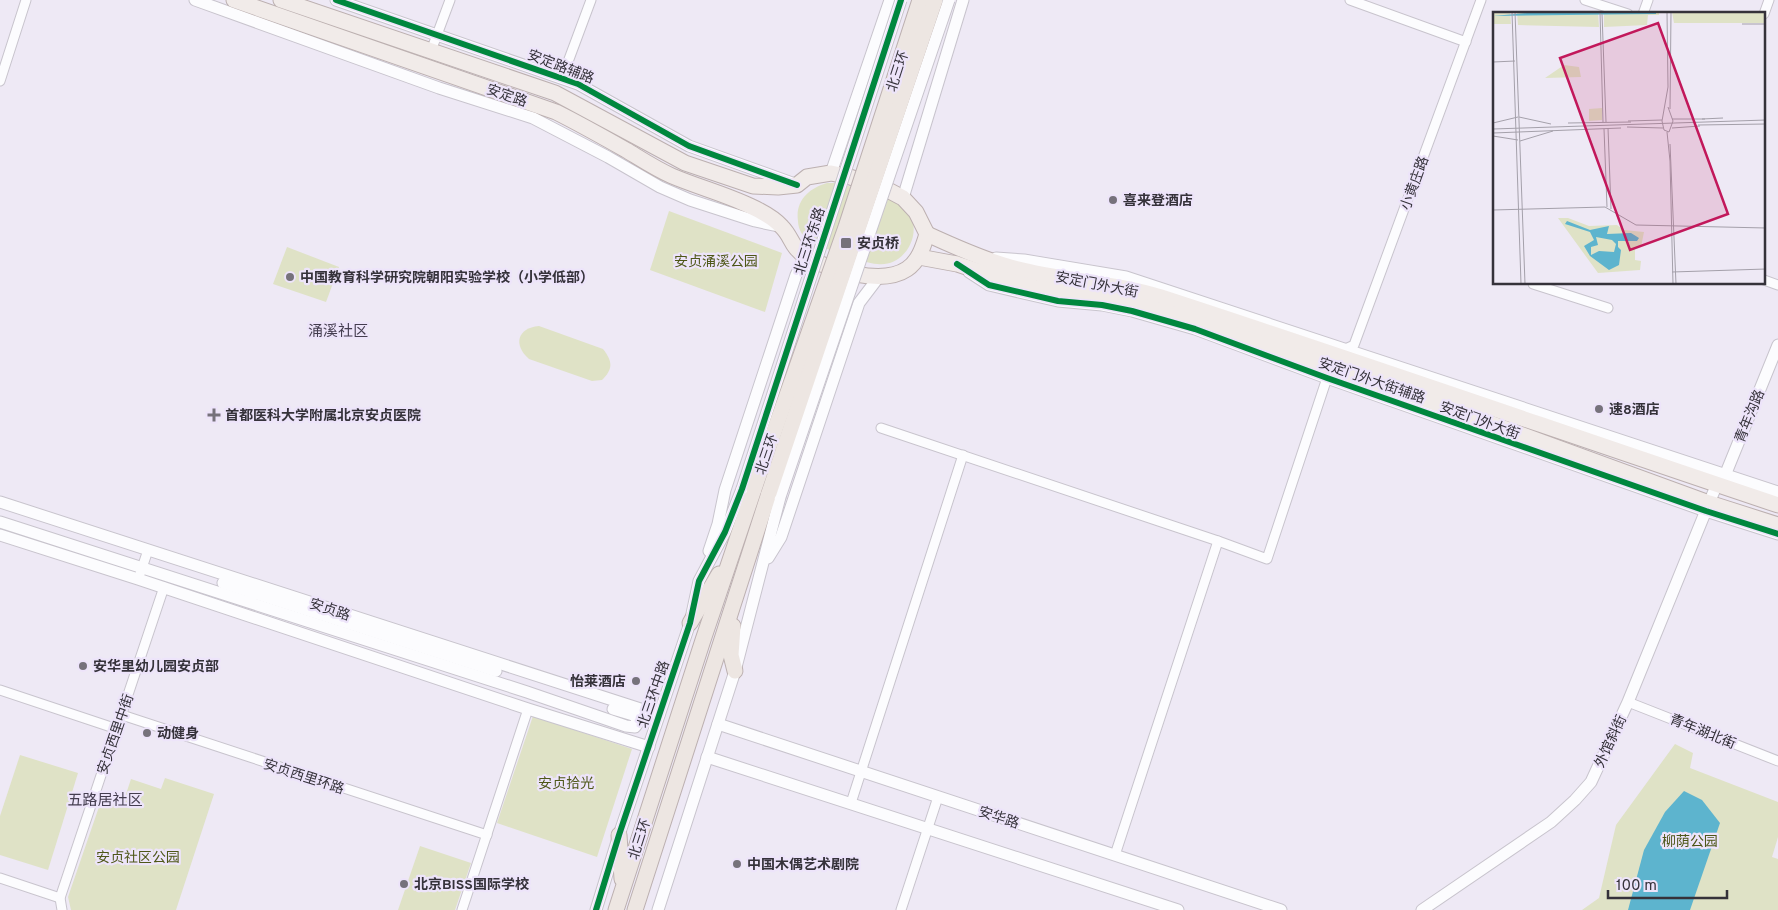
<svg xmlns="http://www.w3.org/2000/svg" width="1778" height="910" font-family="Overpass,'Noto Sans SC',sans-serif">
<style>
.green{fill:#dfe2c6}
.water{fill:#5db4ce}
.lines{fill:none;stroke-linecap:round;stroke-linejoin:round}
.minor-casing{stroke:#c8c4cd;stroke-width:11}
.tertiary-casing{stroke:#c8c4cd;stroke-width:13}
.primary-casing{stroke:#bcb0b0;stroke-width:17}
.trunk-casing{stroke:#bcb0b0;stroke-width:17}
.minor{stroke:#fcfcfe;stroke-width:9}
.tertiary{stroke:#fcfcfe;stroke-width:11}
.primary{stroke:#f1ebe9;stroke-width:15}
.trunk{stroke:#ede6e2;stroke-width:15}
.tertiary-bridge-casing{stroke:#c8c4cd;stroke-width:13;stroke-linecap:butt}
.trunk-bridge-casing{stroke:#bcb0b0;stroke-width:17;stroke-linecap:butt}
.tertiary-bridge{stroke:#fcfcfe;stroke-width:11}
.trunk-bridge{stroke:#ede6e2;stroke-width:15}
.cycleway-casing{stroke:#ede4fa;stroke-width:9}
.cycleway{stroke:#00873e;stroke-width:6}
.poi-dot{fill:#76727b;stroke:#ede4fa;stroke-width:2}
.labels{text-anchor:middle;stroke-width:4.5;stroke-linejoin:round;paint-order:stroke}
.street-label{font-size:14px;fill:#35323a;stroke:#ede4fa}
.poi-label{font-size:14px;font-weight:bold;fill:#35323a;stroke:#ede4fa;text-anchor:start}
.park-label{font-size:14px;fill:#4e5718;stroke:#ede4fa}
.neighbourhood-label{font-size:15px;fill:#443d4f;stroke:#ede4fa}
.inset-road{fill:none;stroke:#a4a0aa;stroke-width:1}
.view{fill:#c2185b;fill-opacity:0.15;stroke:#c2185b;stroke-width:2.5}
.inset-edge{fill:none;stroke:#35323a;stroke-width:2.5}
</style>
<rect width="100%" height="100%" fill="#eee9f5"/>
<g class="green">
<path d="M827,183H837C857,189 890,194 905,208C926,229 906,268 877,264C863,263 812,246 803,235C800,232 798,225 798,221C795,201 809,188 827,183Z"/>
<path d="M669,211L782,253L765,312L650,270Z"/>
<path d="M287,247L339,267L326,302L273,284Z"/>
<path d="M539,326L603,349C613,362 613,369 602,380L592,381L529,359C513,345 517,328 539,326Z"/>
<path d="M533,716L632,749L597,857L497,823Z"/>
<path d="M1675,744L1693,753L1690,768L1778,802V837L1772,857L1778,859V910H1582L1599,898L1616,825Z"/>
<path d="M20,755L78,773L48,870L0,855V816Z"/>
<path d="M165,778L214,794L176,910H71L68,897L101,801L124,800L131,779L161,789Z"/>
<path d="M420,846L471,863L455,910H398Z"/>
</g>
<path class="water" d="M1684,791L1702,800L1720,823L1690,910H1628L1644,850L1665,812Z"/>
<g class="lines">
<defs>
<g id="minor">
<path d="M1350,0L1466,42"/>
<path d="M1585,0L1628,14"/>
<path d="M1643,14L1648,0"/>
<path d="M1764,14L1769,0"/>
<path d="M431,51L450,0"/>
<path d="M562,78L591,0"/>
<path d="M0,81L26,0"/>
<path d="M1764,280L1778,285"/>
<path d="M1533,284L1608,308"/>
<path d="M1343,350L1354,345L1481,0"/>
<path d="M881,428L1218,541L1267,559L1327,378"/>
<path d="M140,574L148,550"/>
<path d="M0,690L117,729"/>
<path d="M1628,702L1778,761"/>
<path d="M122,715L487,835"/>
<path d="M851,803L963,455"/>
<path d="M1115,855L1218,541"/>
<path d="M0,878L60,898"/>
<path d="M62,910L60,898L164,587"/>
<path d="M462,910L528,709"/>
<path d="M901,910L938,797"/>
</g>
<g id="tertiary">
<path d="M195,0L439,88L533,118L608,157L660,187L690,200L755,221L778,226"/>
<path d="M336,0L578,84L689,146L795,184"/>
<path d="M831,173L890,0"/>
<path d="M903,198L963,0"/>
<path d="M996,258L1024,260L1126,277L1778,492"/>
<path d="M969,272L989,285L1058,301L1102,305L1132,311L1195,329L1327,378L1706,511L1778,534"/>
<path d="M0,502L659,715"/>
<path d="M0,522L527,692L626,726L635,727L638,723L635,716"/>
<path d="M0,535L138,579L528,709L649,747"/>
<path d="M709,551L718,524L725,490L796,275L805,256"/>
<path d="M768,558L781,537L859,303L878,278"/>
<path d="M223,583L496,671"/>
<path d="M613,709L653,721"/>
<path d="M718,724L1281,910"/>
<path d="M707,757L1178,910"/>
<path d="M596,910L619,835L690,623L699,581L725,532L742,489"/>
<path d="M658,910L735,671L780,497"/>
<path d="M1422,910L1551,822L1575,800L1591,782L1628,702L1709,503L1717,484L1726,473L1778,345"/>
</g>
<g id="primary">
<path d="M234,0L556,112C580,124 603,137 626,150C641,159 656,169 672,176C698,187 725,194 750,206C761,211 774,218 782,227C792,237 791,247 805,256C829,270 882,286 907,269C919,261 923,247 927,234"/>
<path d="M281,0L555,93L685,163L753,186L778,187L797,185L807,177L831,173L850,177L886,189L903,198L916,212L927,234"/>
<path d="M927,234C953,246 980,258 1007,266C1057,281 1110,281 1161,297C1367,364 1572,436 1778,505"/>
<path d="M919,257L957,264L1005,280L1037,288L1112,299L1167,312L1416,396L1709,503L1778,525"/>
</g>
<g id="trunk">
<path d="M690,623L719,574"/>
<path d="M733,626L731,655L735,671"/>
<path d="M619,835L622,879"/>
<path d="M616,910L703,640L754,489"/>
<path d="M635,910L769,493"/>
</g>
</defs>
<use href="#minor" class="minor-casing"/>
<use href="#tertiary" class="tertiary-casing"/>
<use href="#primary" class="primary-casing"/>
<use href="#trunk" class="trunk-casing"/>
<use href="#minor" class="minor"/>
<use href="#tertiary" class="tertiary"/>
<use href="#primary" class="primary"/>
<use href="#trunk" class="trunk"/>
<defs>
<g id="tertiary-bridge">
<path d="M742,489L901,0"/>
<path d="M780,497L949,0"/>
</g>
<g id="trunk-bridge">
<path d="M754,489L846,227L920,0"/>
<path d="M769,493L935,0"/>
</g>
</defs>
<use href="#tertiary-bridge" class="tertiary-bridge-casing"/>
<use href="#trunk-bridge" class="trunk-bridge-casing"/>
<use href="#tertiary-bridge" class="tertiary-bridge"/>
<use href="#trunk-bridge" class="trunk-bridge"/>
<defs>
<g id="cycleway">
<path d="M336,0L578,84L689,146L797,185"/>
<path d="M957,264L989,285L1058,301L1102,305L1132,311L1195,329L1327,378L1706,511L1778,534"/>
<path d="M596,910L619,835L690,623L699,581L725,532L742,489L901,0"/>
</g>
</defs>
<use href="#cycleway" class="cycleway-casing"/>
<use href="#cycleway" class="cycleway"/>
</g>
<g class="poi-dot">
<circle cx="1113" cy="200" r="5"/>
<rect x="840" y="237" width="12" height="12" rx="2.5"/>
<circle cx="290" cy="277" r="5"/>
<circle cx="1599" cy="409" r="5"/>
<path d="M211.5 407.5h5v5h5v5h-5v5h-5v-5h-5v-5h5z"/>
<circle cx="83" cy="666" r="5"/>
<circle cx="636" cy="681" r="5"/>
<circle cx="147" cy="733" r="5"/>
<circle cx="737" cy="864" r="5"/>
<circle cx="404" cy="884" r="5"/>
</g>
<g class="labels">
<g class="street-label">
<text transform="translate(561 66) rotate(21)" y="5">安定路辅路</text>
<text transform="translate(897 71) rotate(-72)" y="5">北三环</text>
<text transform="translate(507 95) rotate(19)" y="5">安定路</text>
<text transform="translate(1414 183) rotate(-70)" y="5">小黄庄路</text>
<text transform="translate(809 241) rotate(-72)" y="5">北三环东路</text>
<text transform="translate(1097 284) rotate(11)" y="5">安定门外大街</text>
<text transform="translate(1372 380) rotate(19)" y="5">安定门外大街辅路</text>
<text transform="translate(1749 416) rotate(-68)" y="5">青年沟路</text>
<text transform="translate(1480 420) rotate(20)" y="5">安定门外大街</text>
<text transform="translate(766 454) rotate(-71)" y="5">北三环</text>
<text transform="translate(330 609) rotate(18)" y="5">安贞路</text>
<text transform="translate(653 694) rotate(-71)" y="5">北三环中路</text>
<text transform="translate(1703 731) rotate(22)" y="5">青年湖北街</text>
<text transform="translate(115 734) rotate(-71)" y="5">安贞西里中街</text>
<text transform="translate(1610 741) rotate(-65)" y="5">外馆斜街</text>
<text transform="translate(304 776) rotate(18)" y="5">安贞西里环路</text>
<text transform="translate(999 817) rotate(18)" y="5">安华路</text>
<text transform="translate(639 839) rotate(-72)" y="5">北三环</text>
</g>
<g class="poi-label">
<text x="1123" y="205">喜来登酒店</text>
<text x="857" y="248">安贞桥</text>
<text x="300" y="282">中国教育科学研究院朝阳实验学校（小学低部）</text>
<text x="1609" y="414">速8酒店</text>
<text x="225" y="420">首都医科大学附属北京安贞医院</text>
<text x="93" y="671">安华里幼儿园安贞部</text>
<text x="626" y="686" text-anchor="end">怡莱酒店</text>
<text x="157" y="738">动健身</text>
<text x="747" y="869">中国木偶艺术剧院</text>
<text x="414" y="889">北京BISS国际学校</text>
</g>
<g class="park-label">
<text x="716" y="266">安贞涌溪公园</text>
<text x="566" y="788">安贞拾光</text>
<text x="1690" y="846">柳荫公园</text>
<text x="138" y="862">安贞社区公园</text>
</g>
<g class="neighbourhood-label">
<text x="338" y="336">涌溪社区</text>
<text x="105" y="805">五路居社区</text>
</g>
</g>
<g transform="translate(1493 12)">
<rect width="272" height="272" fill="#eee9f5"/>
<path d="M0,0H17L18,12H0ZM24,0H105L106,15L25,13ZM111,0H166V3H155L154,13L111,15ZM179,0H272V11H181ZM71,53L86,55L88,65L52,66ZM109,96V108L96,109V97ZM65,206H75L96,214L124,213L131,218L151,220L148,235L142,236V248L148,249L147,258L105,261Z" fill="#dfe2c6"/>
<path d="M163,0V2L0,4L34,1ZM74,209L97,218L116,214L114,222L138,221L146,226L144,229H125V235L128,238L126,253L116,258L97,244L91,234L101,228L97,220L72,212ZM103,225L119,228L123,232L121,240L106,239L98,243V235L105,233Z" fill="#5db4ce" fill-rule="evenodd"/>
<path class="inset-road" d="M19,0L28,272M22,0L32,272M107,0L110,110M174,0L175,75L169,109L171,118L176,120M109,2L113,110M249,12H273M0,50L22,49M175,95L180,109L176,120M177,97L178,0M26,105L58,112M179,107H212M209,107L230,106M135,109L169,108M0,111L25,105M75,111L138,110M205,113L273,112M134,115L170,116M115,116L118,197M179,116L207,114M0,117L273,108M111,117L114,195M174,120L177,149L180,272M0,121L128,116M0,124L25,128M27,129L60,119M177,132L183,272M0,198L112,195L143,213L273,216M179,260L273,257"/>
<path class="view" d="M165,11L235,202L137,238L67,46Z"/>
<rect width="272" height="272" class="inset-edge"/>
</g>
<path d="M1608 890v8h119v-8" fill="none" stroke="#35323a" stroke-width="2.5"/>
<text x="1616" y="890" font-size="15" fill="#35323a" stroke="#ede4fa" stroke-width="4" paint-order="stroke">100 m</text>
</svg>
